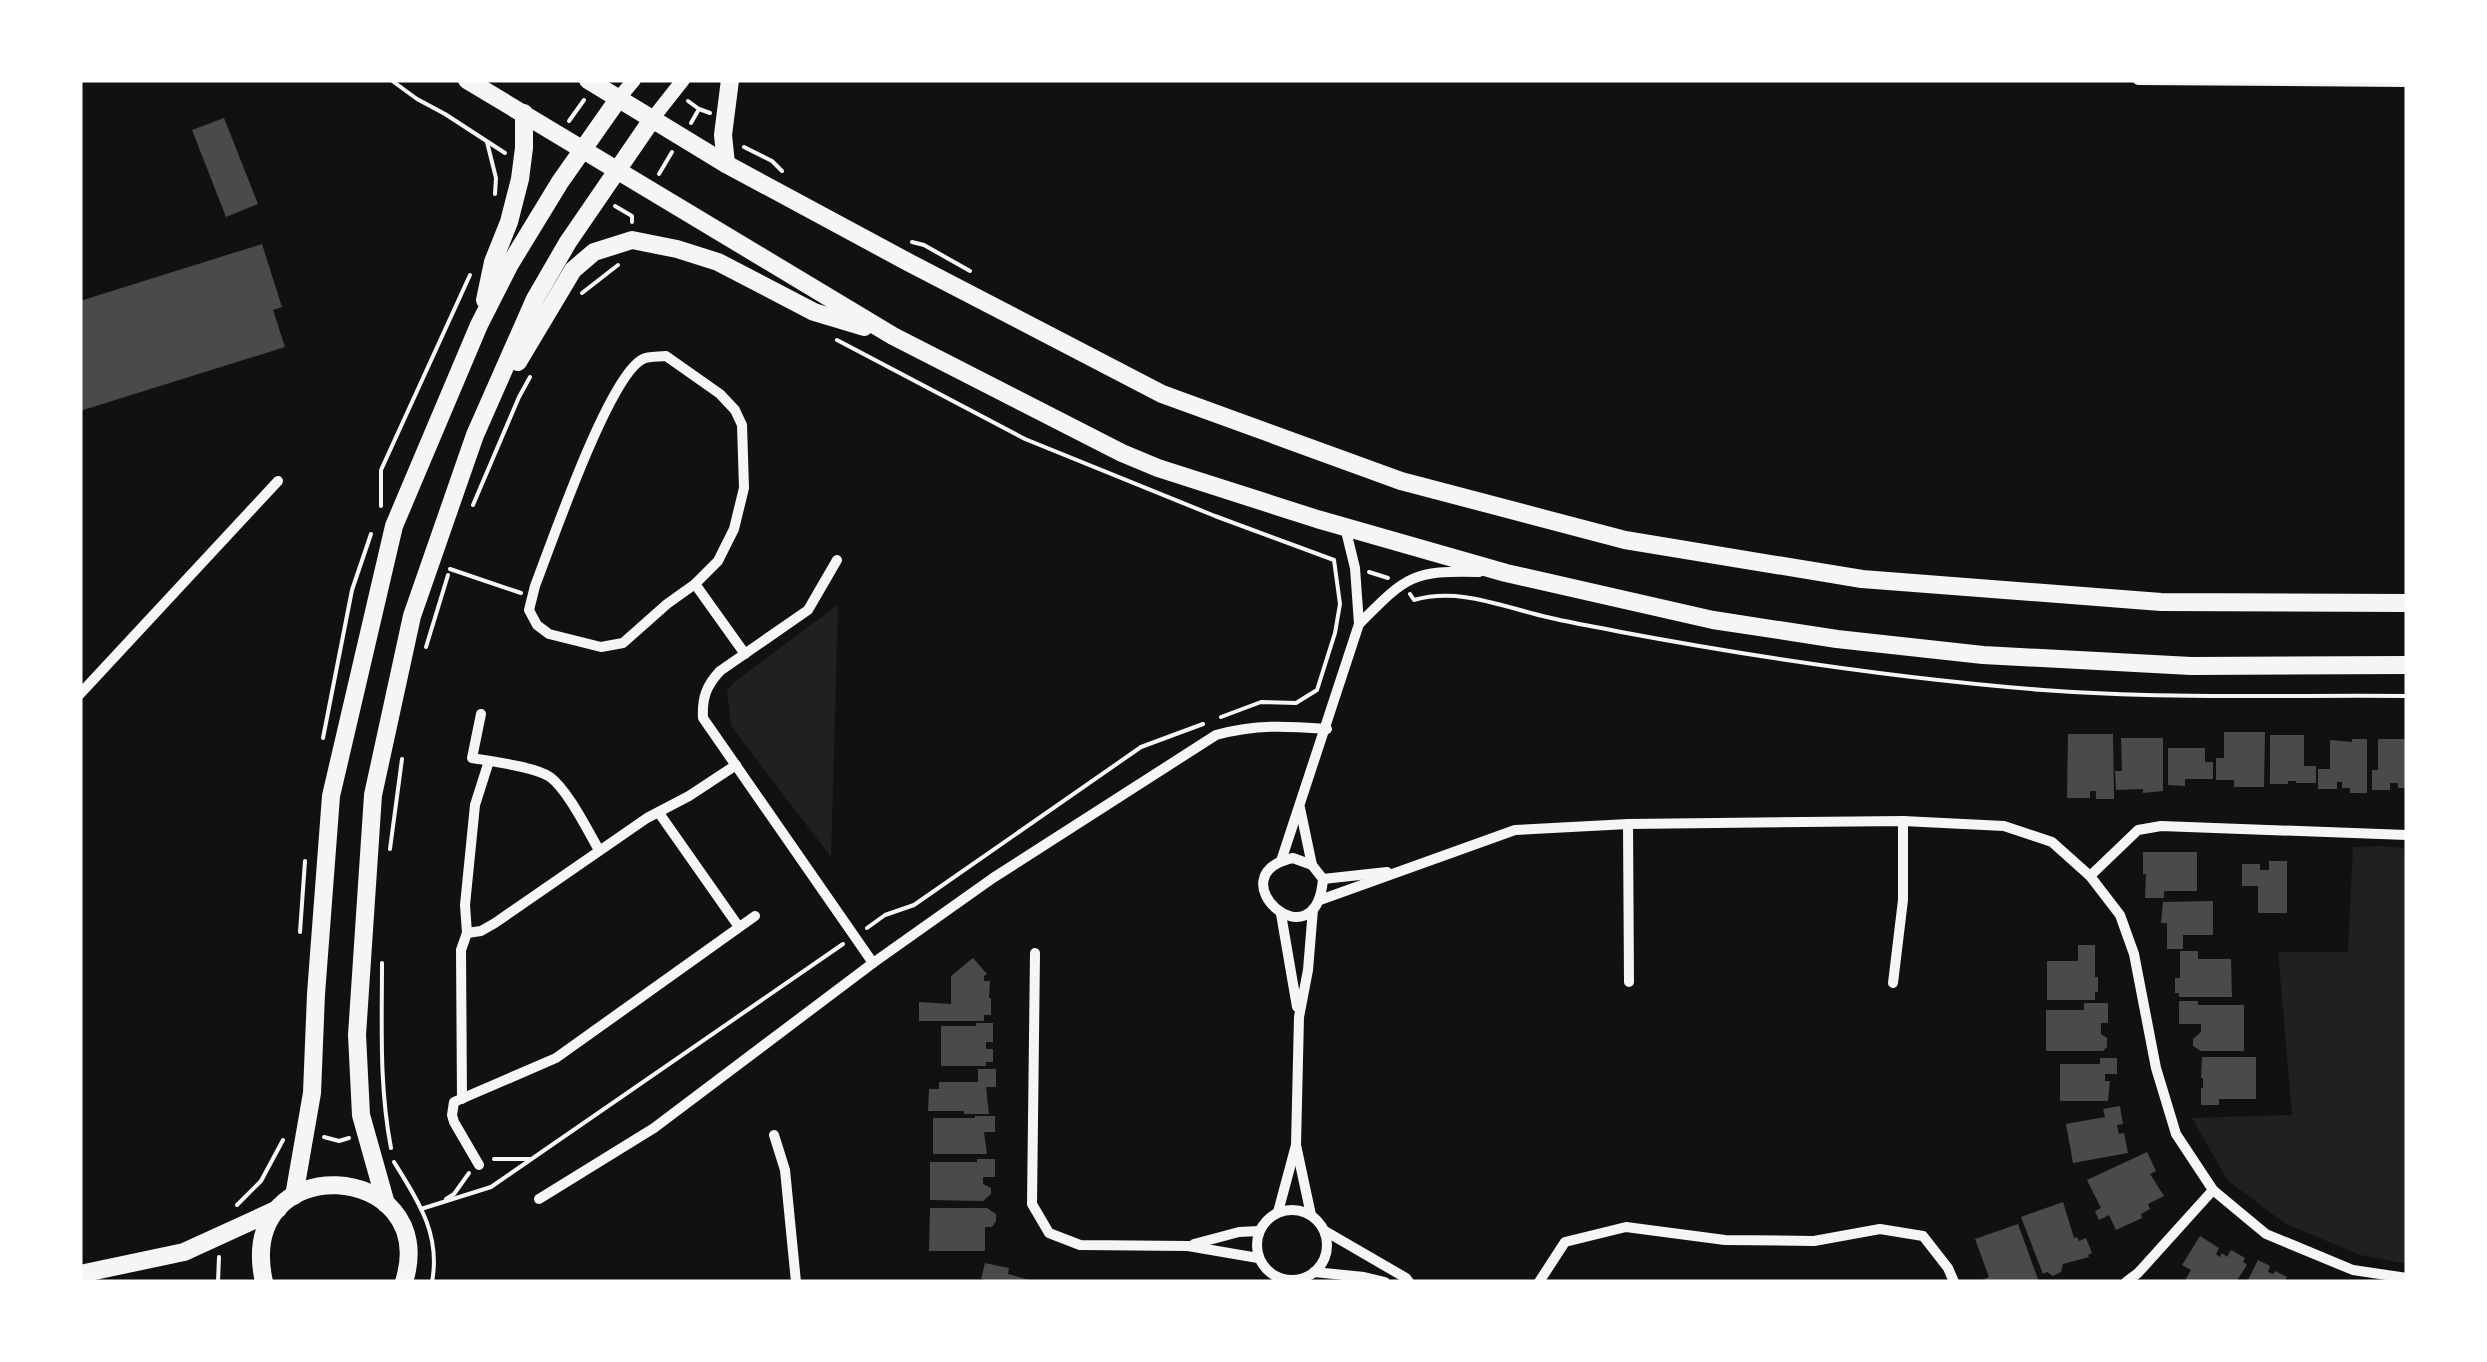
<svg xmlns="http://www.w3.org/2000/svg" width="2487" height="1362" font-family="Manrope,sans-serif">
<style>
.green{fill:#202020}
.building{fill:#4a4a4a}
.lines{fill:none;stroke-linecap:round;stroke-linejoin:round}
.path{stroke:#f5f5f5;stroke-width:4}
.minor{stroke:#f5f5f5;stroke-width:10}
.tertiary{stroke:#f5f5f5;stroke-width:14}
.primary{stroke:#f5f5f5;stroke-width:18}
</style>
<rect width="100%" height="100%" fill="#111"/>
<g class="green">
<path d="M838,605L831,857L731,726L727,690L738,679Z"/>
<path d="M2381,846L2402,848L2407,851V1264L2360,1255L2286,1224L2228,1181L2192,1118L2292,1115L2278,952H2348L2353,847Z"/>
</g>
<g class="building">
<path d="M224,118L258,204L226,217L192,130Z"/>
<path d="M262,244L282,307L273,310L285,347L80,411V301Z"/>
<path d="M2224,732H2265L2264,787H2234V780H2216V758H2224Z"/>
<path d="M2068,734H2113L2114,799H2096V791H2090V798H2067Z"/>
<path d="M2270,735H2304V766H2316V783H2296V781H2288V784H2270Z"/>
<path d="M2121,738H2163V791L2143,793V789L2116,790L2115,771H2122Z"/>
<path d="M2352,739H2367V793H2350V788H2342V782H2337V789H2318V769H2330V740L2352,742Z"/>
<path d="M2378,739H2407L2406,788H2398V783H2390V790H2372V770H2378Z"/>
<path d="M2168,748H2205V762H2213V779H2185V786L2168,785Z"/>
<path d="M2143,852H2197V891H2164V898H2145L2146,874H2143Z"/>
<path d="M2269,861H2287V913H2258V886H2242V864H2260V870H2269Z"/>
<path d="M2213,901V935H2183V949H2167V923H2161L2163,902Z"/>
<path d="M2078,945H2095V977H2098V992H2095V1000H2047V961H2078Z"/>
<path d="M2180,951H2198V959H2231L2232,997H2179V993H2175V978H2180Z"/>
<path d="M973,958L987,974L984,976V981H990L989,998H991V1015H984V1021H919V1002L951,1004V976Z"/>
<path d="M2179,1001H2198V1005H2244V1051H2201L2193,1046V1039L2201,1032V1024H2179Z"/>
<path d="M2084,1003H2108V1023H2101V1034L2107,1038V1047L2103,1051H2046V1010H2084Z"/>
<path d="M976,1023H993V1042H986V1049H993V1062H986V1066H941V1026H976Z"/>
<path d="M2202,1057H2256V1099H2219V1105H2201V1088H2203V1078H2201Z"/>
<path d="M2100,1058H2117V1074H2105V1081H2110L2108,1101H2060V1064H2100Z"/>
<path d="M978,1069H996V1087H986L989,1114H964V1111H928L929,1089H939V1082H978Z"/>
<path d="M2120,1106L2123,1124L2117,1125L2119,1134L2124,1133L2128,1153L2073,1163L2066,1124L2105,1117L2103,1109Z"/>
<path d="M975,1116H995V1132H984L987,1154H933V1118H975Z"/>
<path d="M2147,1152L2156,1171L2150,1174L2164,1196L2148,1204L2150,1209L2141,1214L2142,1218L2116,1230L2109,1215L2099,1220L2095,1211L2101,1208L2087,1180Z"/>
<path d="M977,1159H995V1177H983V1184L991,1188V1194L983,1201L930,1200V1162H977Z"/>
<path d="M2063,1202L2074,1238L2077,1237L2079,1241L2086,1238L2092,1253L2088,1255L2089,1257L2063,1264L2061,1272L2053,1276L2047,1272L2043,1274L2021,1217Z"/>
<path d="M930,1208H987L996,1214V1221L992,1227H985V1251H929Z"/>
<path d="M2018,1224L2039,1282H1977L1989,1277L1975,1239Z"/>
<path d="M2200,1236L2219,1248L2216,1254L2220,1257L2222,1253L2227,1257L2231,1250L2245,1258L2243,1262L2247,1265L2236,1282H2184L2191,1270L2182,1265Z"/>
<path d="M2258,1260L2270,1266L2268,1272L2273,1274L2275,1271L2287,1277L2284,1282H2247Z"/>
<path d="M985,1263L1009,1268L1008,1274L1036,1282H983L984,1279H981Z"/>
</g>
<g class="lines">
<g class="path">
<path d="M391,80L417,99L445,114L505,153"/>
<path d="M688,101L699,109L691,123"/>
<path d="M699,109L710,113"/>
<path d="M569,121L584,100"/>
<path d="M487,142L496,178L495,194"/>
<path d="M744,147L772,161L782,171"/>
<path d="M659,174L672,152"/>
<path d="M615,206L632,216V222"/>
<path d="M912,242L924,245L970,271"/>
<path d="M582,293L618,265"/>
<path d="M837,340L1025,439L1215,516L1334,560L1340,604L1335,633L1317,690L1296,703L1261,702L1221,717"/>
<path d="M473,505L519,397L530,377"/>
<path d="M381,506V470L470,275"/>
<path d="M450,569L521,593"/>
<path d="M1369,572L1388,578"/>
<path d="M1410,594L1414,600C1459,587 1503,607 1547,617C1571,623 1597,627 1621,632C1760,658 1902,679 2043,690C2163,699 2286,695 2407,696"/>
<path d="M426,647L448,575"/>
<path d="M323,738L352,590L371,534"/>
<path d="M390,849L402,759"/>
<path d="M867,928L885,915L914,905L1141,747L1203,724"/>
<path d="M300,932L305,861"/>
<path d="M382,963C382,1025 379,1086 391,1148"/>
<path d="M324,1137L339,1141L349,1138"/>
<path d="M494,1159H529"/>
<path d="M394,1162C418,1201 441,1234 432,1282"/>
<path d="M446,1199L454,1194L469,1173"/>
<path d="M237,1205L261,1181L283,1140"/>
<path d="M421,1209L491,1187L843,944"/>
<path d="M218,1282L219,1257"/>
</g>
<g class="minor">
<path d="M2138,80L2407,82"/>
<path d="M666,356L720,394L735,410L742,425L744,488L734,529L718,561L695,584L667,604L623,643L601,647L549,634L537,625L529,610L535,586C551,545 609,375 643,359C648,356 660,357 666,356Z"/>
<path d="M837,560L808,610L720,671C706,686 702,698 703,718L873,963"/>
<path d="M695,584L745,654"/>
<path d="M1359,624C1406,577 1411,570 1479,572"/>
<path d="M80,694L278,481"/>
<path d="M481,714L472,758C490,761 536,767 550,777C567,789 588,831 599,850"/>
<path d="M1300,808L1312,865"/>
<path d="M659,813L739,927"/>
<path d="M1628,824L1629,982"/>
<path d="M1293,858L1312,865L1323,879C1316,968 1214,875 1293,858Z"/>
<path d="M1281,861L1359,624L1355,568L1345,527"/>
<path d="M2090,876L2138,830L2161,826L2407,835"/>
<path d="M1323,879L1387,872"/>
<path d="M1320,900L1515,830L1628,824L1903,821L2004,826L2052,842L2090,876L2120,915L2134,954L2156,1068L2176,1134L2213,1190L2266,1234L2353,1270L2407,1278"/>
<path d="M1281,914L1297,1007"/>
<path d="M467,933L481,931L495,923L647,818L689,796L736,765"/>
<path d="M1035,953L1032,1204L1049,1233L1080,1245L1188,1246L1258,1258"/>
<path d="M1893,983L1903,900V821"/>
<path d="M462,1099L461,950L467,933L465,905L475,805L489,761"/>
<path d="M774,1135L785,1170L796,1282"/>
<path d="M1296,1145L1311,1215"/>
<path d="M479,1165L454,1122L452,1115L454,1102L556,1058L755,916"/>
<path d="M539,1199L654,1128L873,963L993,878L1216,735C1256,724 1286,726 1327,729"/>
<circle cx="1292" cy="1245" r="35"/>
<path d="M1278,1212L1296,1145L1299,1017L1308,970L1313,909"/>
<path d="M1325,1231L1406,1278L1409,1282"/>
<path d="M1194,1244L1239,1232L1259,1231"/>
<path d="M1314,1272L1364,1277L1385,1282"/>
<path d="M1539,1282L1565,1242L1626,1227L1725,1240L1814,1241L1880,1229L1923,1236L1948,1268L1954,1282"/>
<path d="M2126,1282L2138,1273L2213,1190"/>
</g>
<g class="tertiary">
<path d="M619,98L634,80"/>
<path d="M653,118L683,80"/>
</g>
<g class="primary">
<path d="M467,80L893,336L1122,453L1158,468L1317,519L1506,573L1713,620L1837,639L1983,655L2191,666L2407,665"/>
<path d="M588,80L726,164L906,261L1162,394L1401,481L1625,540L1862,579L2161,602L2407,603"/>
<path d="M726,164L723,135L730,80"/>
<path d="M485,300L493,262L509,222L520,179L524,148V113"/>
<path d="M518,362L573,270L594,252L632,240L677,249L718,262L814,312L864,327"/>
<path d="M294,1196L312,1093L316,994L331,796L394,526L479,325L510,264L560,182L619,98"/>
<path d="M386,1204L361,1115L357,1035L373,795L412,616L475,435L535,299L568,242L653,118"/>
<path d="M80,1274L184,1252L278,1209"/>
<path d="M264,1282C234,1146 442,1160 404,1282"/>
</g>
</g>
<rect width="2487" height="1362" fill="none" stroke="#ffffff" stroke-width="165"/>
</svg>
